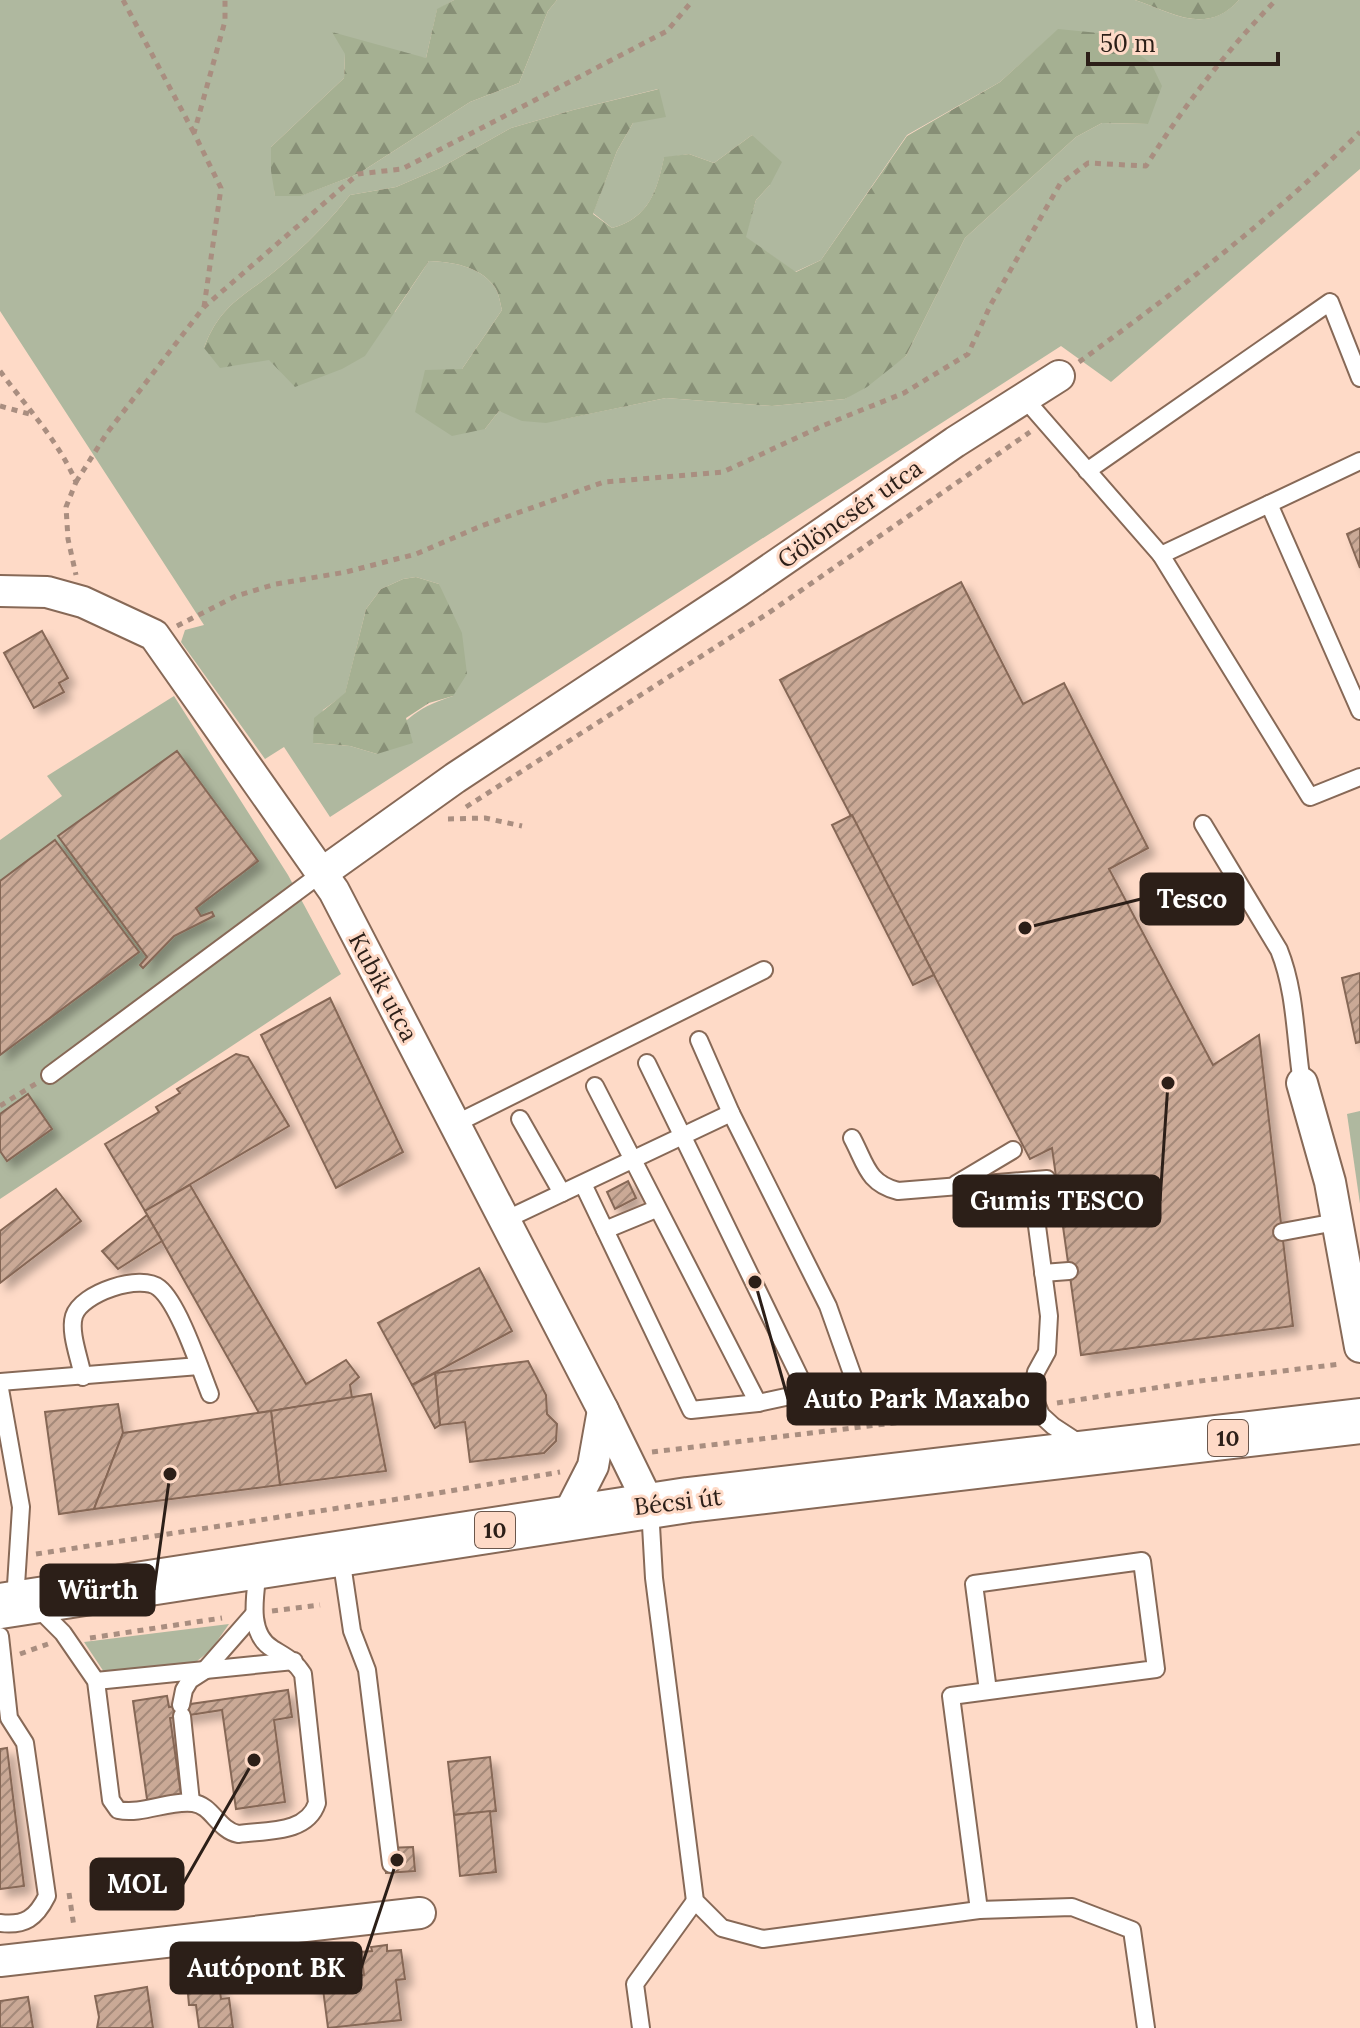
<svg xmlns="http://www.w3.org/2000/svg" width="1360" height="2028" font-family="Lora,serif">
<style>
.green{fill:#afb89f;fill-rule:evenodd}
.forest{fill:url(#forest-firs)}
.building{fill:url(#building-hatch);stroke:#866756;stroke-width:2;filter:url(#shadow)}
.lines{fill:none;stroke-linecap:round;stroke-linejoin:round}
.service-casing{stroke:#876957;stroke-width:20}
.minor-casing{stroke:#876957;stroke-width:34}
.primary-casing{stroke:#876957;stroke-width:48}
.path{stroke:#a98e80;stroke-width:5;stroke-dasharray:6 6;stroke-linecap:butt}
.service{stroke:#fff;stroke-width:16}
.minor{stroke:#fff;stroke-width:30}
.primary{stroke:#fff;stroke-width:44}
.labels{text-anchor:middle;stroke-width:6;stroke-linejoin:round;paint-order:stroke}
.shield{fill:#fedac7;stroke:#6b574c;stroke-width:2}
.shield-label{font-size:22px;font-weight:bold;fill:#2c1f18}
.street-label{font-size:24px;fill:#2c1f18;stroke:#fedac7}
.leader{fill:none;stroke:#2c1f18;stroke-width:3}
.callout-dot{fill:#2c1f18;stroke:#fedac7;stroke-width:3}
.callout{fill:#2c1f18;stroke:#2c1f18;stroke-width:3}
.callout-label{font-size:26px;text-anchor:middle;font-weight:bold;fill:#fff}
</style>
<defs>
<pattern id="forest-firs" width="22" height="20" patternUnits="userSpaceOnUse" patternTransform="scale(2)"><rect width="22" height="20" fill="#a5b092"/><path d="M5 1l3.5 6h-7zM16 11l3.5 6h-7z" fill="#878f76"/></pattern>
<pattern id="building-hatch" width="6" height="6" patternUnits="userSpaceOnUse" patternTransform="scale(2)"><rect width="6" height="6" fill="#caa996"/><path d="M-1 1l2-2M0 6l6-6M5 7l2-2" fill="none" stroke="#a48979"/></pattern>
<filter id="shadow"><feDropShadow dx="7" dy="7" stdDeviation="4" flood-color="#0004"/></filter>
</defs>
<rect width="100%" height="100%" fill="#fedac7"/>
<g class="green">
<path d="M0,0H454L437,10L426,58L345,54L344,78L271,147L275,196H300L358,174L470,102L519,83L548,11L557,0H1135C1173,13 1206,36 1239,0H1360V169L1111,382L1061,346L330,817L284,747L265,759L181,642L185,630L204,625L0,311ZM1058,30L1148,124L1102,123L1076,137L965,238L906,356L845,399L772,406L666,398L559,420L499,411L485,429L462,369L502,310C500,303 499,292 494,286C479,266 452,262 429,261L395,312L204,348C220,305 242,298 275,271C303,248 328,223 350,195L396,187L440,168L511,128L573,110L658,89L633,123L617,151L593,213L612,228C649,218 657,191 664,158L689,154L714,163L752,135L770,185L756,200L745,237L795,272L821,260L907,135L1000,82ZM416,577L439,584L453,696C412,709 403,722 377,754L350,746L313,743L323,710L345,694L366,609L381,589L403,579Z"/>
<path d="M174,696L288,875L341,974L0,1199V840L62,796L47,776Z"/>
<path d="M1360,1111V1204L1347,1114Z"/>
<path d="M229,1624L211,1650L192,1665L104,1672L84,1642Z"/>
</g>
<g class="forest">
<path d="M454,0H557L548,11L519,83L470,102L358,174L301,196H275L271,171V147L344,78L345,54L332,32L426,58L437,9Z"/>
<path d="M1135,0H1239C1207,36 1173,13 1135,0Z"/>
<path d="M1058,29L1109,34L1151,63L1162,86L1148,124L1102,123L1076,137L965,238L906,356L867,387L845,399L772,406L666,398L546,423L522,421L499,411L485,429L452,436L415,412L425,370L462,369L502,310C500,303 499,292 494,286C479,266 452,262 429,261L365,356L342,369L295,387L269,360L220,368L204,348C220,305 242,298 275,271C303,248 328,223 350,195L396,187L440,168L511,128L573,110L659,89L666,117L633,123L617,151L593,214L612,228C649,218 657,191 664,157L689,154L714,163L752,135L782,162L770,185L756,200L746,237L796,272L821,260L907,136L1000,82Z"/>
<path d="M416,577L439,584L462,633L467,674L453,696L429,703L406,718L413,743L377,754L350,746L313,743L314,718L345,693L366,609L381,589L403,579Z"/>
</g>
<g class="building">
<path d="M1360,528V568L1347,534Z"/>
<path d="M961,582L1023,704L1064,683L1148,848L1109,869L1213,1065L1259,1035L1293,1326L1081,1355L1052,1148L1030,1159L780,680Z"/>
<path d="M42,631L68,678L59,683L64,692L34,708L4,653Z"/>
<path d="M177,751L258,861L196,908L201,916L212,912L214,916L174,936L143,968L140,965L147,957L58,836Z"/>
<path d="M852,815L934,975L913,985L832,825Z"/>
<path d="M55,840L139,952L0,1055V881Z"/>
<path d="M1360,973V1042L1356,1043L1342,978Z"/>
<path d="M330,998L403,1152L336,1188L261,1035Z"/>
<path d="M236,1054L248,1057L289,1126L145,1211L105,1144L159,1112L156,1107L180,1093L177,1089Z"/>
<path d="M28,1094L52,1129L7,1161L0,1151V1114Z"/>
<path d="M628,1181L636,1198L615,1209L607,1192Z"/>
<path d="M190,1185L306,1384L346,1360L359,1377L350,1385L352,1398L259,1413L145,1211Z"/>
<path d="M56,1189L81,1221L0,1283V1231Z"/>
<path d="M147,1215L162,1241L118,1269L102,1251Z"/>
<path d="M479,1268L512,1331L412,1385L378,1323Z"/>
<path d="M528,1361L546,1395L547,1414L557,1424L556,1441L544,1453L470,1462L465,1422L440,1425L435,1373Z"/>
<path d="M435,1373L440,1425L435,1428L412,1385Z"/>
<path d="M371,1394L386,1471L280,1485L271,1411Z"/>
<path d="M118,1404L123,1433L94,1509L59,1514L45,1412Z"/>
<path d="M271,1411L280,1485L94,1509L123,1433Z"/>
<path d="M288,1690L292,1717L274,1720L285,1802L236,1809L222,1710L170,1718L182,1801L148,1806L133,1701L167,1696L169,1707Z"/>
<path d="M7,1748L24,1886L0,1889V1749Z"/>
<path d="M490,1757L496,1811L454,1815L448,1762Z"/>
<path d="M490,1811L496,1872L460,1876L454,1815Z"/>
<path d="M413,1847L415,1871L386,1873L385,1848Z"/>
<path d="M387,1945V1951L401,1950L405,1979L396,1980L401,2020L328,2028L323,1989L313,1990L309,1959L315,1958V1953L332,1950L333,1957L345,1955L348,1977L364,1975L361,1952L372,1951L371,1947Z"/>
<path d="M217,1968L221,1999L229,1998L233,2028H199L196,2005H189L186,1972Z"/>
<path d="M147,1987L153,2028H97L99,2017L95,1996Z"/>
<path d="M28,1997L33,2028H0V2001Z"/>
</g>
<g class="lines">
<defs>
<g id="service">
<path d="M1025,399L1161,555"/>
<path d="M1360,461L1161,555L1310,797L1360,777"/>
<path d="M1087,471L1330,302L1360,378"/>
<path d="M1269,504L1360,711"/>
<path d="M1203,824L1279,950C1296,992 1295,1039 1302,1083"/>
<path d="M647,1063L807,1392"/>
<path d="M50,1075L322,873"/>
<path d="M595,1086L758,1403"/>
<path d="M520,1119L562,1193"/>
<path d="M455,1124L764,970"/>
<path d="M852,1138C866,1164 867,1183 898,1191L1047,1179"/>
<path d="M1031,1181L1049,1316L1047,1352L1036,1372L1032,1393L1041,1415L1053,1426L1082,1445"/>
<path d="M583,1184L691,1410L758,1403L855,1382L828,1306L731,1113L699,1040"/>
<path d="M956,1184L1013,1150"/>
<path d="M505,1220L731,1113"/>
<path d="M605,1230L656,1209"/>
<path d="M1282,1232L1336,1222"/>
<path d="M1043,1273L1069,1271"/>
<path d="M83,1377C80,1359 69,1333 74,1316C81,1293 141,1273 159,1288C179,1304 200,1369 210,1394"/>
<path d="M0,1382L199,1366"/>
<path d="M0,1389L21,1507L15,1601"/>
<path d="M650,1508L654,1578L695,1901L722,1928L763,1939L979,1910L1072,1907L1132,1930L1146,2028"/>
<path d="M341,1557L352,1631L367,1670L391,1864"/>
<path d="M36,1606L63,1633L96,1681L111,1800L118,1810C143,1815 168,1800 193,1803C212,1805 218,1830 238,1834C266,1830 307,1834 317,1803L303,1674C295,1661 286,1657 273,1649C247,1634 255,1596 258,1570"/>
<path d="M0,1636L9,1718L25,1743L47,1896C36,1918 25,1926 0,1923"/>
<path d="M96,1681L294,1661"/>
<path d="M181,1705L184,1690L190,1680L204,1671L254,1614"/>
<path d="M182,1716L191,1802"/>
<path d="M979,1910L951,1696L1156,1669L1142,1561L974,1584L988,1691"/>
<path d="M641,2028L635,1984L695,1901"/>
</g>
<g id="minor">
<path d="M0,591L47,592L83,602L154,635L334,891L603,1410L650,1506"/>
<path d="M322,873L455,778L737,592L955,442L1059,376"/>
<path d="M1302,1083L1330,1182L1360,1347"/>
<path d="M567,1517L593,1466L603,1410"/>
<path d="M0,1961L420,1913"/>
</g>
<path id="primary" d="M0,1606L688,1500L1360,1421"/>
</defs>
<use href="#service" class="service-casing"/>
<use href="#minor" class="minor-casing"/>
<use href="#primary" class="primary-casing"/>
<g class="path">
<path d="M123,0L194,133"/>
<path d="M204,307L221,188L194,133L225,21V0"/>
<path d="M1079,362C1177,291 1273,218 1360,132"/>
<path d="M0,371C27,408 58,440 76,482L66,507L68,539L76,575"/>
<path d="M0,406L33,415"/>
<path d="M76,482L107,433L204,307L358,174L402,169L472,133L667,31L693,0"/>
<path d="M177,626L236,596L276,584L346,572L416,554L481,526L604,482L723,472L822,426L904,393L968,354L991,304L1060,184L1088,163L1146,166C1184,106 1226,51 1276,0"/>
<path d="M466,807L767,614L1030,432"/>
<path d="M448,819L485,818L522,826"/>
<path d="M0,1106L37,1083"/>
<path d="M1057,1403L1200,1381L1340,1364"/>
<path d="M652,1452L1019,1408"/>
<path d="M36,1554L438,1493L560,1472"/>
<path d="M272,1611L320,1605"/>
<path d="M90,1638L222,1618"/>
<path d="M20,1654L48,1644"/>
<path d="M69,1893L74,1927"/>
</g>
<use href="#service" class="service"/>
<use href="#minor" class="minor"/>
<use href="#primary" class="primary"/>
</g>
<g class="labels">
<g class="shield">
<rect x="1208" y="1420" width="40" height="36" rx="6"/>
<rect x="475" y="1512" width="40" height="36" rx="6"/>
</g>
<g class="shield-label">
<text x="1228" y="1446">10</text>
<text x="495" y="1538">10</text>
</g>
<g class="street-label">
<text transform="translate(850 514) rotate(-35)" y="8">Gölöncsér utca</text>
<text transform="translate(383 987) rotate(62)" y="8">Kubik utca</text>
<text transform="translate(678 1502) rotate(-7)" y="8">Bécsi út</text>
</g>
</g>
<path class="leader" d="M1025 928L1141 899M1168 1083L1160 1201M755 1282L788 1399M170 1474L154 1590M254 1760L183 1884M397 1860L361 1968"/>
<g class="callout-dot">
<circle cx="1025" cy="928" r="8"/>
<circle cx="1168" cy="1083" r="8"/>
<circle cx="755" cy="1282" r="8"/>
<circle cx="170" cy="1474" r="8"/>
<circle cx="254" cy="1760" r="8"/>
<circle cx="397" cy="1860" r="8"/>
</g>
<g class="callout">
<rect x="1141" y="874" width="102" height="50" rx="8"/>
<rect x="954" y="1176" width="206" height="50" rx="8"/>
<rect x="788" y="1374" width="257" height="50" rx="8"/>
<rect x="41" y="1565" width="113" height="50" rx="8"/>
<rect x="91" y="1859" width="92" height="50" rx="8"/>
<rect x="171" y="1943" width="190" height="50" rx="8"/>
</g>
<g class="callout-label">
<text x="1192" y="908">Tesco</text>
<text x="1057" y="1210">Gumis TESCO</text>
<text x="917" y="1408">Auto Park Maxabo</text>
<text x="98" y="1599">Würth</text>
<text x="137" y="1893">MOL</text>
<text x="266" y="1977">Autópont BK</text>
</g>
<path d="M1088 52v12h190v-12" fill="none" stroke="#2c1f18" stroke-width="4"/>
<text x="1100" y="52" font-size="24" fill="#2c1f18" stroke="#fedac7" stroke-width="6" paint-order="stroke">50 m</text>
</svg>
